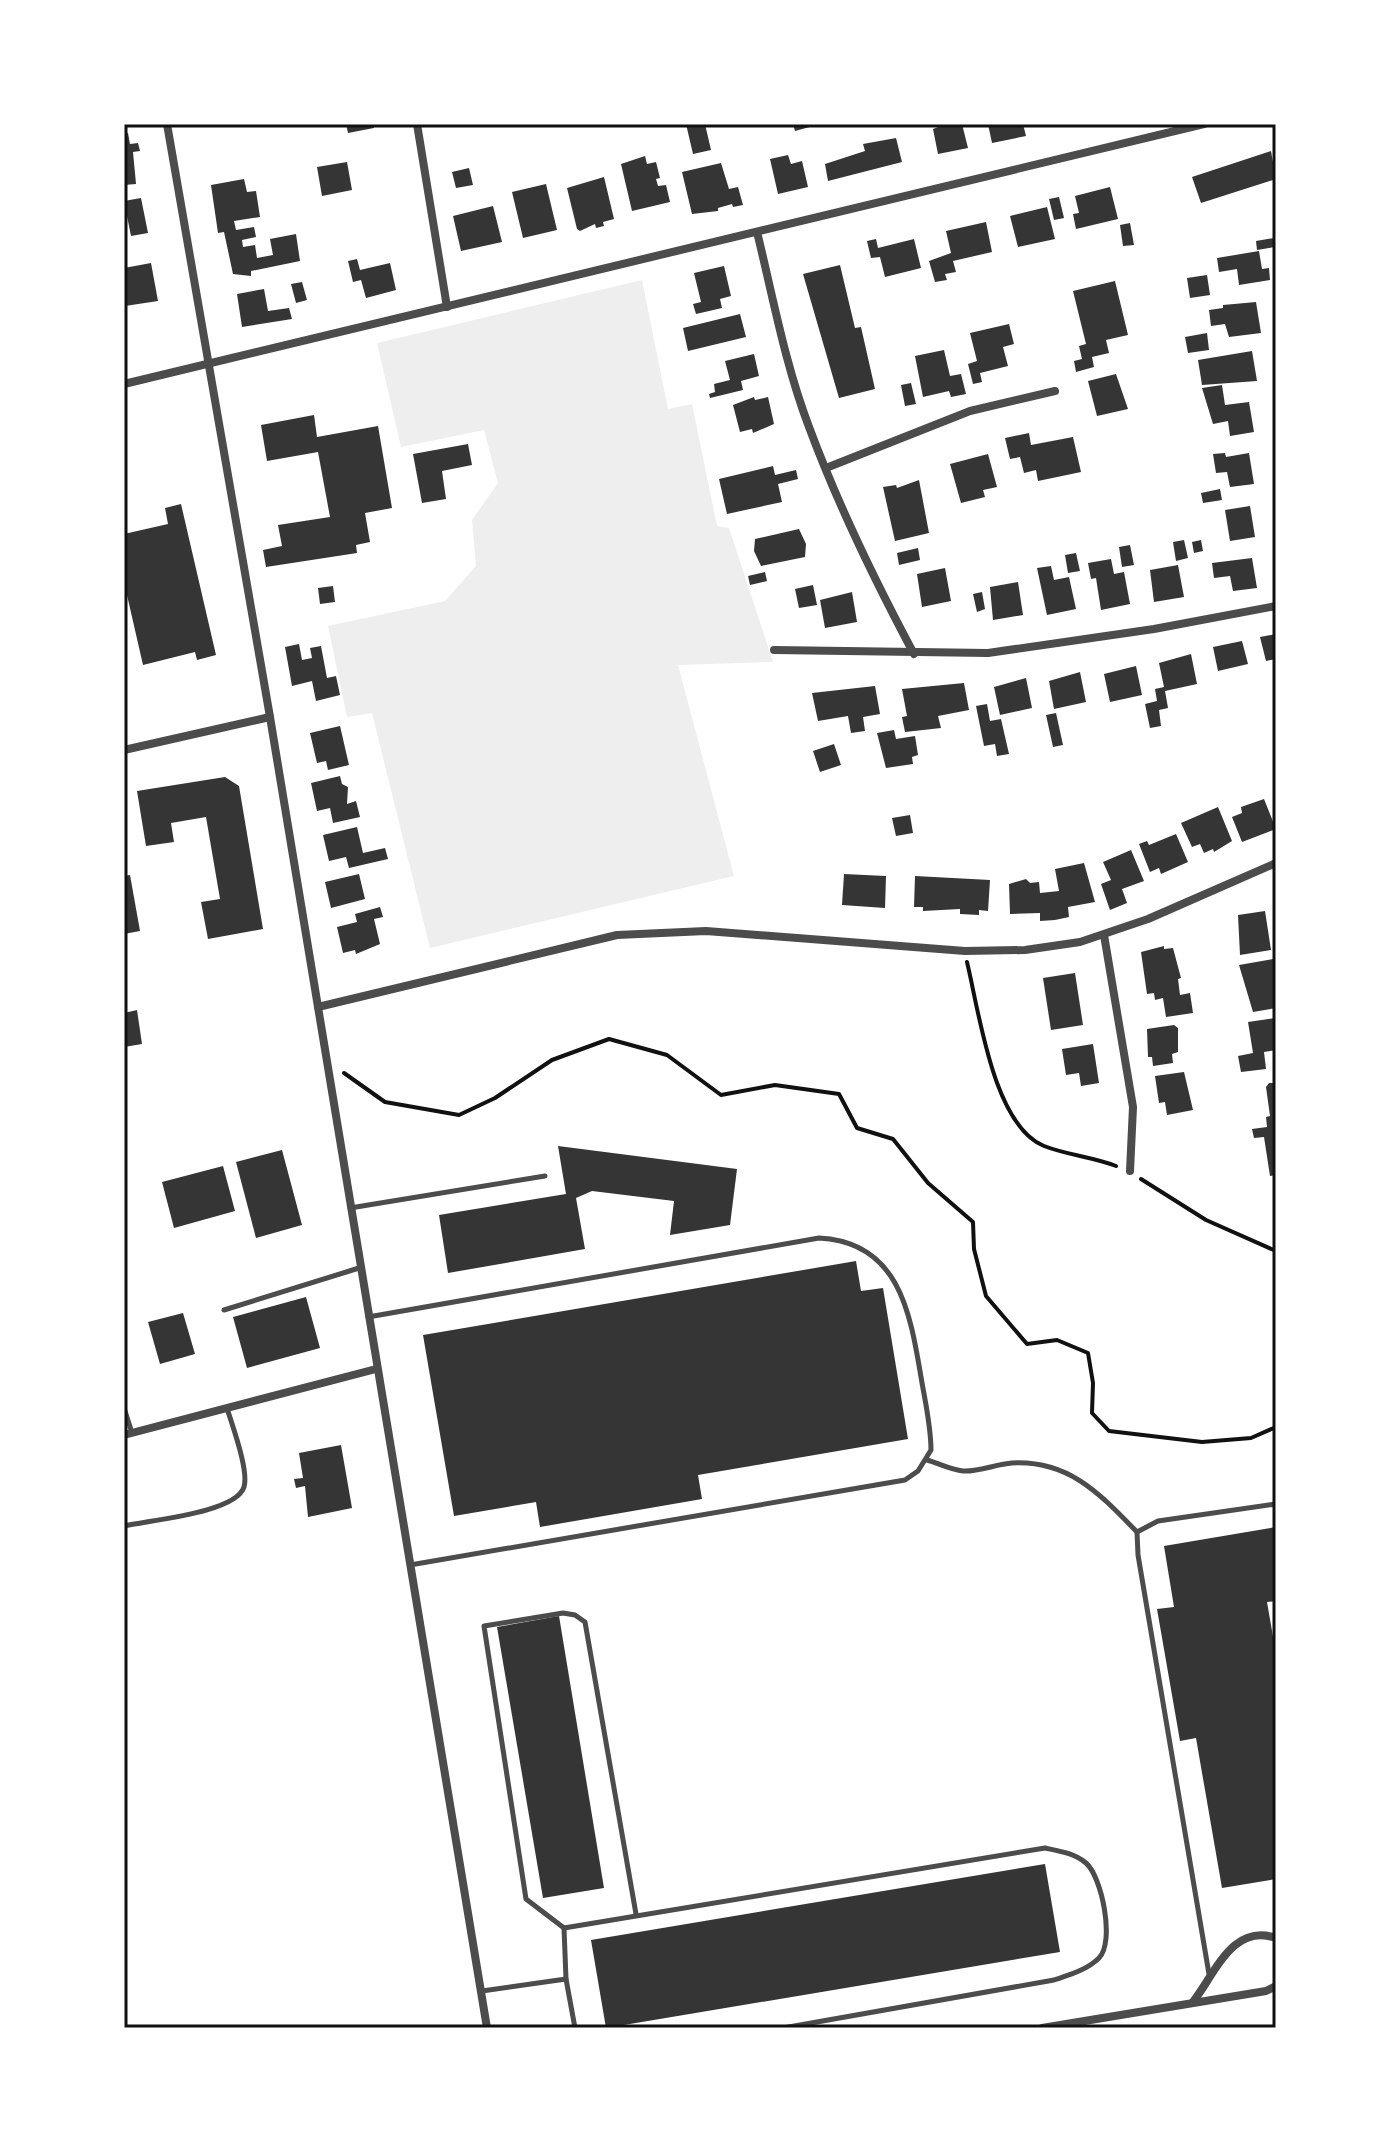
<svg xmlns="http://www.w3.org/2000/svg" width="1400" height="2152" font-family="Jost,sans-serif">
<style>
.green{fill:#eee}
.building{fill:#353535}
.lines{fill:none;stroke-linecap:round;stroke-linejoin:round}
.path{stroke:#111;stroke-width:4}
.service{stroke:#4c4c4c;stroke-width:5}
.minor{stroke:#4c4c4c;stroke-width:8}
.neatline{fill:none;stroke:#111;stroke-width:3}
</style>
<rect width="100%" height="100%" fill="#fff"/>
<path class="green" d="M642,280L668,409L692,404L717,526L729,528L773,662L678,665L734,876L430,948L372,713L347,717L328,626L445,601L476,566L472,520L498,483L484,430L401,447L377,343Z"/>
<g class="building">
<path d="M346,124H373L374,128L348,133Z"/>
<path d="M686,124H705L711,150L693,154Z"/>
<path d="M793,124H817V125L795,131Z"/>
<path d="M946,124H962L968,148L938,154L933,129Z"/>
<path d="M988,124H1023L1026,136L992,143Z"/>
<path d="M128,133L130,144L138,143L140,151L133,152L136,184L124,185V134Z"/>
<path d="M896,138L902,162L828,181L825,164L865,151L863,144Z"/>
<path d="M1271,151L1276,179L1201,203L1192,177Z"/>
<path d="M788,155L791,164L802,161L808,187L778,194L770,159Z"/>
<path d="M645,156L647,164L656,162L660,178L656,179L658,186L666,185L670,202L632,211L621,164Z"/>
<path d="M347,162L352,190L322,196L317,167Z"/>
<path d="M721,163L729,189L738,187L743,205L733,207L732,204L718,208V211L692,214L682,172Z"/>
<path d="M469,168L473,185L456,188L452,172Z"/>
<path d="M604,177L614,219L603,222L604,226L596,228L595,224L580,231L577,229L567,188Z"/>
<path d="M244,179L247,192L256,191L260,217L234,221L236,230L254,227L256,237L242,240L243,247L255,245L257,258L273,255L270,239L296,234L300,261L251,271V276L233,274L224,232L218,233L211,185Z"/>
<path d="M546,184L557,230L523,238L512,192Z"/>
<path d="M1110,187L1118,219L1076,229L1073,214L1079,213L1075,196Z"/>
<path d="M1059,197L1064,218L1054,220L1049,199Z"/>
<path d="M141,198L148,233L131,236L124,201Z"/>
<path d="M493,206L502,242L461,251L453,216Z"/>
<path d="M1047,207L1055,239L1018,247L1010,216Z"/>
<path d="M986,222L992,252L953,261L956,272L945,274L947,280L935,282L929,261L951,253L946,231Z"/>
<path d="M1130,223L1134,245L1123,246L1120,225Z"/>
<path d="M1274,238L1275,247L1257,250L1256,241Z"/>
<path d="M876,239L878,248L914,239L921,268L885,277L880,257L871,258L867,241Z"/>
<path d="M1259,251L1262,269L1269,268L1270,280L1239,285L1237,269L1219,272L1217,258Z"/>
<path d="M357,259L360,270L390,263L396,290L366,298L361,280L353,282L348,261Z"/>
<path d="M151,263L158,301L125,306L124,268Z"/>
<path d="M840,265L855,328L861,327L875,389L839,398L803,274Z"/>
<path d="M724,266L731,296L720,299L722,308L696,314L693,304L701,302L694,273Z"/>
<path d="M1207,275L1210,295L1190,298L1187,278Z"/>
<path d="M1115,281L1128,335L1106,340L1109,353L1092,357L1094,367L1076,372L1074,361L1082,359L1079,346L1086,344L1073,291Z"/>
<path d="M302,282L307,300L296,303L291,284Z"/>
<path d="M264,289L268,311L289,308L292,319L242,327L237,294Z"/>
<path d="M1256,302L1261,333L1229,337L1225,324L1211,326L1209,310L1223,308V305Z"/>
<path d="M740,314L746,337L688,351L683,328Z"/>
<path d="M1009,324L1014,344L1003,347L1008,366L980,373L982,382L973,384L968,364L977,361L970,333Z"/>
<path d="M1207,333L1209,350L1188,353L1185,337Z"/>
<path d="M944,350L950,376L961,374L966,394L951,397L949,391L923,397L915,356Z"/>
<path d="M1252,351L1257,381L1202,385L1198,360Z"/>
<path d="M754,354L759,376L741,381L743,390L710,398L709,394L715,392L714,384L730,380L725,361Z"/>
<path d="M1116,374L1128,409L1097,416L1088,381Z"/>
<path d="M911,383L916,404L905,406L901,385Z"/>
<path d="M1222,385L1225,405L1249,402L1254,432L1230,436L1228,421L1213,424L1202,388Z"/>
<path d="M754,397L755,400L768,397L774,424L753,433L752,429L740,432L733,405Z"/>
<path d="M314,415L317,437L378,426L392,508L365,513L370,542L356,545L357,553L266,567L263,550L282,546L278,525L330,517L318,452L267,461L261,425Z"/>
<path d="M1029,433L1031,445L1073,437L1081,472L1038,481L1036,470L1024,473L1020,457L1010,459L1005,438Z"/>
<path d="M468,444L472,465L442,471L446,499L422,503L413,454Z"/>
<path d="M1225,453L1226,457L1249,453L1254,484L1230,487L1227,472L1216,473L1213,454Z"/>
<path d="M988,454L997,487L983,490L985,497L961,503L950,464Z"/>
<path d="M773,466L775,475L796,470L798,479L778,484L782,502L727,514L719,479Z"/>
<path d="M919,480L929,533L895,541L883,487L896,485L897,488Z"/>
<path d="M1220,489L1222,500L1203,503L1201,493Z"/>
<path d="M181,504L216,655L197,660L195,652L143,665L124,582V534L168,524L165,508Z"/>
<path d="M1250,506L1255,537L1230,541L1225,510Z"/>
<path d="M799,529L806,544L805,557L761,566L754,551L755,539Z"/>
<path d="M1184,540L1188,558L1176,561L1173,542Z"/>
<path d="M1201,540L1203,551L1194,553L1192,542Z"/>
<path d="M1130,545L1134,565L1122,567L1119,547Z"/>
<path d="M918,548L920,560L899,565L897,553Z"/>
<path d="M1076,553L1080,571L1068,573L1065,555Z"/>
<path d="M1252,558L1257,588L1233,591L1230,576L1214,578L1212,563Z"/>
<path d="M1111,559L1114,574L1124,572L1130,604L1101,610L1096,578L1091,579L1088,563Z"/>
<path d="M1178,565L1184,597L1154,602L1150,570Z"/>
<path d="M1051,566L1054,580L1069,577L1076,609L1047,615L1037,568Z"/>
<path d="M945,568L951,601L922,607L917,574Z"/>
<path d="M765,572L767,581L750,585L748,576Z"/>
<path d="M1018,582L1023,615L993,620L990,587Z"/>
<path d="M813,585L817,605L799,608L795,589Z"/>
<path d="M333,586L335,602L320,604L318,588Z"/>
<path d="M852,592L857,622L825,628L820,600Z"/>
<path d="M982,592L985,609L977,612L973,594Z"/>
<path d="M1276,634V659L1266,661L1260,637Z"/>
<path d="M1242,641L1248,664L1218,671L1213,647Z"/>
<path d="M299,644L302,660L312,658L310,648L321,646L327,678L336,676L340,695L316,701L312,681L292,686L285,647Z"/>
<path d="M1191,654L1197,684L1165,691L1168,708L1159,710L1161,726L1150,728L1145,704L1157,701L1155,689L1164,687L1159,663Z"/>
<path d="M1136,666L1142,695L1110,702L1104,674Z"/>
<path d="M1080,672L1086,702L1054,709L1049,681Z"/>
<path d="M1026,678L1032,708L1000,715L994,687Z"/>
<path d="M964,683L969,710L938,716L941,728L905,732L902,717L907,716L902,689Z"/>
<path d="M875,686L880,714L863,717L865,731L851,733L848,716L818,721L812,693Z"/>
<path d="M987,704L990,721L1001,719L1009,754L997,756L995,744L984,746L976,706Z"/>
<path d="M1056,713L1063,745L1053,747L1046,715Z"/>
<path d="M340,726L349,765L328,770L326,761L317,763L310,733Z"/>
<path d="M894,730L896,739L915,736L918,755L912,757L913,764L886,768L877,733Z"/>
<path d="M834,744L841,765L820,772L813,751Z"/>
<path d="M340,776L342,784L348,787L347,804L356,801L360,817L333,823L330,808L317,811L311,783Z"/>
<path d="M225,777L239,786L263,929L208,939L201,902L220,899L206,817L171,823L174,842L146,846L137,791Z"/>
<path d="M1264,799L1276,829L1242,842L1232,817L1242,813L1241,807Z"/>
<path d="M1218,807L1232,841L1214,852L1213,849L1204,853L1200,844L1192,847L1181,823Z"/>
<path d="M910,815L913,833L896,836L892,818Z"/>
<path d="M357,827L363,853L385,848L388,859L349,868L346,857L329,861L323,835Z"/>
<path d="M1176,834L1188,862L1161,874L1159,868L1150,872L1139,844L1147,841L1149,845Z"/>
<path d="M1131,850L1144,881L1122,889L1127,903L1110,910L1101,884L1111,880L1103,862Z"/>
<path d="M1084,863L1095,902L1068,907L1069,917L1055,920L1040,921V913L1010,914L1009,884L1026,879L1030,883L1039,882L1040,893L1059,891L1055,869Z"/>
<path d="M359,874L365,899L331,908L325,882Z"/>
<path d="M844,874L886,876L885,908L842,905Z"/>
<path d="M130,875L140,931L124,934V876Z"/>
<path d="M915,876L990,880L988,911L979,910V915L960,914V909L923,911V907H914Z"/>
<path d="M380,907L383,917L374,919L380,944L356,954L355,950L343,953L337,927L357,922L355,914Z"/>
<path d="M1265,911L1271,950L1240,955L1238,915Z"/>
<path d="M1164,946V949L1173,948L1181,978L1178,979L1180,995L1190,993L1193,1013L1166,1017L1163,998L1155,1000L1154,993L1147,994L1141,952Z"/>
<path d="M1273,959L1276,1008L1253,1012L1239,965Z"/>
<path d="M1075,973L1083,1025L1051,1030L1043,978Z"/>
<path d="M137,1010L142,1044L124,1047V1013Z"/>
<path d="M1276,1018V1050L1264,1052L1266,1069L1241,1072L1238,1056L1253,1053L1248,1022Z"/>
<path d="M1174,1025L1178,1028V1052L1172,1054L1173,1063L1153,1066L1152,1057H1148L1147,1029Z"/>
<path d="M1093,1044L1099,1083L1081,1086L1079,1073L1066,1075L1062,1049Z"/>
<path d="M1184,1072L1193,1110L1167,1115L1165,1102L1159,1103L1155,1076Z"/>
<path d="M1269,1083H1276V1175L1270,1176L1264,1137L1254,1138L1252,1129L1267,1127L1266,1117L1270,1116L1266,1087Z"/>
<path d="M558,1146L737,1169L730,1225L670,1235L674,1201L592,1191L576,1198L585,1249L448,1273L439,1215L566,1194Z"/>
<path d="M282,1150L302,1225L256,1238L236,1162Z"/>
<path d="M223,1166L235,1211L174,1228L162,1182Z"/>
<path d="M856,1261L861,1291L883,1288L908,1439L698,1475L702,1499L540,1527L536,1502L454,1516L423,1335Z"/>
<path d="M306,1297L320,1348L247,1368L233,1317Z"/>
<path d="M183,1313L195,1354L160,1364L148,1322Z"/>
<path d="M341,1445L352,1508L308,1517L305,1486L296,1488L294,1479L303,1478L299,1453Z"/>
<path d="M1276,1527V1601L1267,1602L1276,1654V1879L1222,1888L1196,1738L1180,1741L1157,1609L1174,1607L1164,1546Z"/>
<path d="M559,1616L604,1888L543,1898L497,1627Z"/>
<path d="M1045,1864L1060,1952L606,2028L591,1940Z"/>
</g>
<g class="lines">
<g class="path">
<path d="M967,962C979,1011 993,1125 1044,1146C1067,1155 1093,1157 1116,1166"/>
<path d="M344,1073L385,1102L459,1115L495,1098L552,1060L609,1039L667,1055L721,1095L775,1085L839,1094L857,1128L893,1139L928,1183L973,1222L974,1249L986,1296L1027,1344L1057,1340L1088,1353L1093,1383L1092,1413L1109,1431L1202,1442L1251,1438L1276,1427"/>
<path d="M1141,1179L1206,1220L1276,1251"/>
</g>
<g class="service">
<path d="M350,1208L545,1176"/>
<path d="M224,1310L359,1268"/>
<path d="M368,1317L819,1238C899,1242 910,1312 921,1377C925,1401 931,1426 931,1450L918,1471L905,1480L410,1565"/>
<path d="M124,1408L132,1433"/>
<path d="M927,1460C938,1463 951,1470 963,1471C979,1472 996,1464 1012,1463C1069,1460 1100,1494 1137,1532"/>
<path d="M124,1526C149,1520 236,1513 244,1487C249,1470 232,1425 227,1408"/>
<path d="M564,1928L526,1899L484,1626L563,1613L575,1615L585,1622L636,1914"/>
<path d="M1209,1974L1138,1555L1137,1532L1158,1521L1276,1504"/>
<path d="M482,1991L566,1979"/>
<path d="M575,2028L566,1979L564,1928L1045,1848C1059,1851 1074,1853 1086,1863C1102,1877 1115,1942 1099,1958C1087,1970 1069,1975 1054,1980L783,2028"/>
</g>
<g class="minor">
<path d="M167,124L270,717L487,2028"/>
<path d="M417,124L447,307"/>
<path d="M757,232C773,297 785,364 809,427C838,505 875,581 914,654"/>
<path d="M124,384L1204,124"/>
<path d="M826,468L970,411L1055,391"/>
<path d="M774,650L988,653L1154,629L1276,606"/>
<path d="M124,750L270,717"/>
<path d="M1104,935L1133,1107L1130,1171"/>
<path d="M318,1007L617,935L706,931L965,951L1025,950L1080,942L1148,919L1276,863"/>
<path d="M124,1435L376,1369"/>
<path d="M1193,2002C1216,1972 1233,1923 1276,1938"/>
<path d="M1042,2028L1266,1991L1276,1986"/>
</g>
</g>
<rect width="1400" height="2152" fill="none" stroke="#ffffff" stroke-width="252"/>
<rect x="126" y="126" width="1148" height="1900" class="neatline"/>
</svg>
